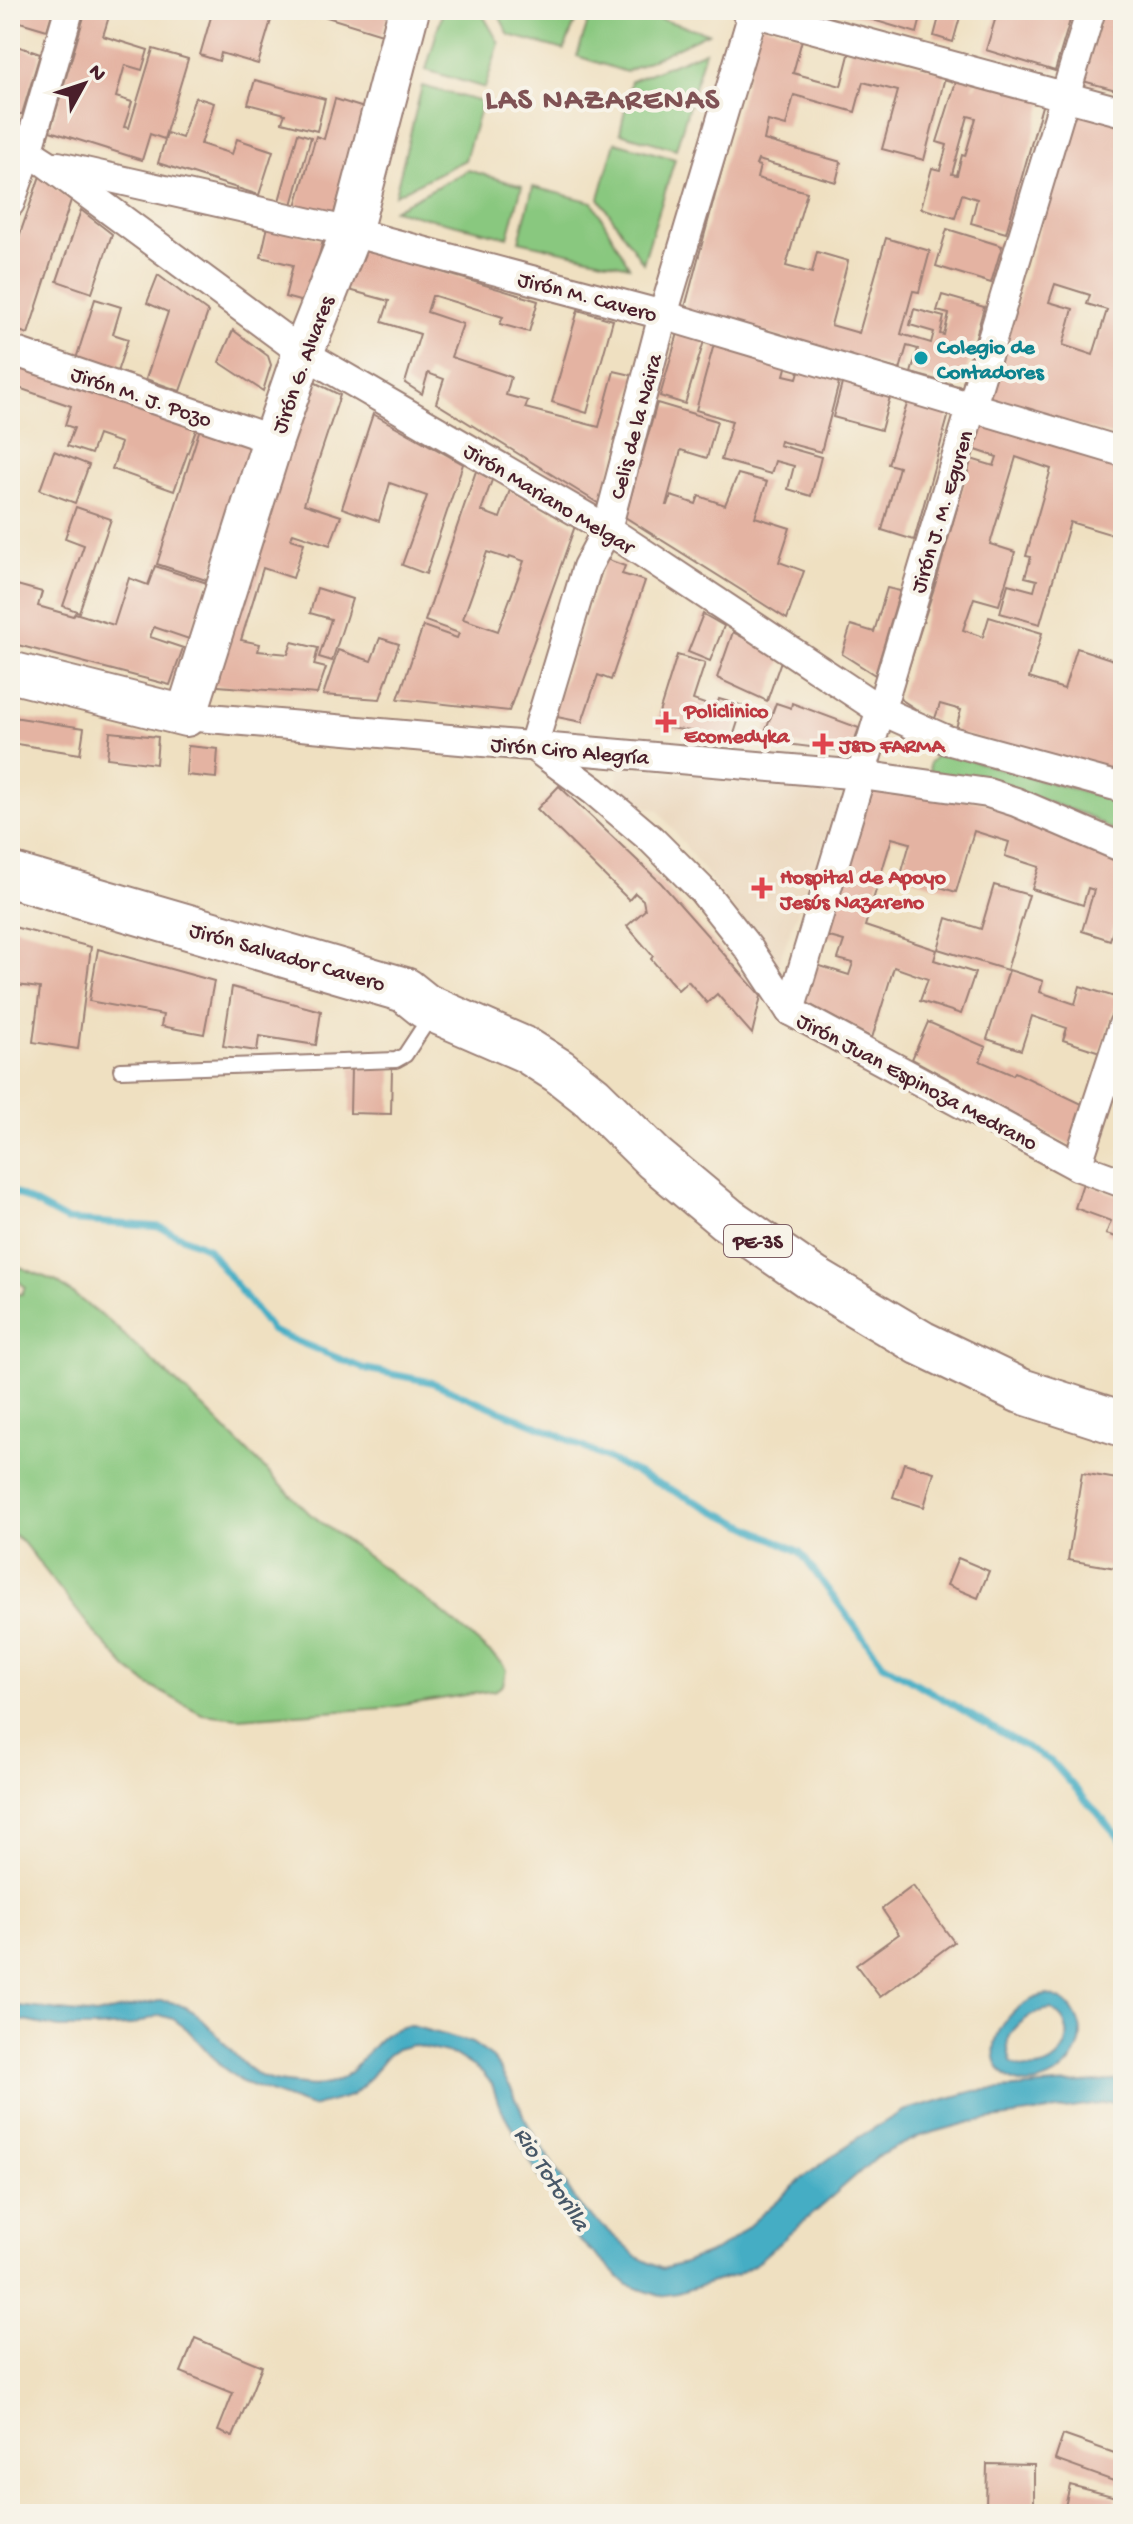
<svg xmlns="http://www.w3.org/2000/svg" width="1133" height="2524" font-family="'Gochi Hand',sans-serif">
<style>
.built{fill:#e9d3b7}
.green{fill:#89c87f;stroke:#6a7455;stroke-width:2}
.water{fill:#44adc4;stroke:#476678;stroke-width:2;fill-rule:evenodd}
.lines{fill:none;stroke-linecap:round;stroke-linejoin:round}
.stream{stroke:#44adc4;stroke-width:7}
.building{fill:#e4b3a2;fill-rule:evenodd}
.lane-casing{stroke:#9c8076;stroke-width:18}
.street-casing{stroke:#9c8076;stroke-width:32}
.secondary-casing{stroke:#9c8076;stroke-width:44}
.highway-casing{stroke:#9c8076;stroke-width:48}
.lane{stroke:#fff;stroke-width:14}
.street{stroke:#fff;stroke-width:28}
.secondary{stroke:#fff;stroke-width:40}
.highway{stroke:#fff;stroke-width:44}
.culture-dot{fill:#0f9aa8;stroke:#f7f3e8;stroke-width:3}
.health-dot{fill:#e0444e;stroke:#f7f3e8;stroke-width:3}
.labels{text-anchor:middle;stroke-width:8;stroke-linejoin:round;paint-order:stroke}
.shield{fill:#f7f3e8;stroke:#7e5f64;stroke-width:2}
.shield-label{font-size:20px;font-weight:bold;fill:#4a1f2b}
.street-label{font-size:22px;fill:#4a1f2b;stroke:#f7f3e8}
.culture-label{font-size:22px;font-weight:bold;fill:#0d838f;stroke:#f7f3e8;text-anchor:start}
.health-label{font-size:22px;font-weight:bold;fill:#be3a42;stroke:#f7f3e8;text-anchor:start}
.water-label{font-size:24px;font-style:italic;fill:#485868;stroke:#f7f3e8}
.district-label{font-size:30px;font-weight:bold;letter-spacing:2px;fill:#805355;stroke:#f7f3e8}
</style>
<rect width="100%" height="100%" fill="#f7f3e8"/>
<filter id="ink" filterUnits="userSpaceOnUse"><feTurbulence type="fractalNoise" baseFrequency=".0125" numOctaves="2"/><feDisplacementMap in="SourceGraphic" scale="16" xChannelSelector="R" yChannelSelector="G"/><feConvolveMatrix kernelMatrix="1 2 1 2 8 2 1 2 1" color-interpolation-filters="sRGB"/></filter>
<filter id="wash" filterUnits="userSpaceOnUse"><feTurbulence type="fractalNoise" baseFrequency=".006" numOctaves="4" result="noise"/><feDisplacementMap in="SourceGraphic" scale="32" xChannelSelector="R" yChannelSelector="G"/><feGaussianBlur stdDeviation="1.8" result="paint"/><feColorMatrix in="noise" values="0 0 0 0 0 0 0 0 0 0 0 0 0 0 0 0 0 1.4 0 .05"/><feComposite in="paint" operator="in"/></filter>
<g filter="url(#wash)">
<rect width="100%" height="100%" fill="#efe0c1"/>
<path class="built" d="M618,763L668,773L831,786L842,794L777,967L658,810L638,805L617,788Z"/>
<g class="green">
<path d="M443,10H480L499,43L485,88L426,70Z"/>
<path d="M496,10H580L564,50L509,35Z"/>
<path d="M592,10H628L708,33L626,72L577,56Z"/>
<path d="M705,51L676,149L620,133L631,81Z"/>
<path d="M422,86L482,102L465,160L395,195Z"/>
<path d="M615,142L675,159L643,263L599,198Z"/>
<path d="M468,170L522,186L508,237L393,210Z"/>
<path d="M533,187L593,202L629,266L519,241Z"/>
<path d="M948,754L1123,803V837L1086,815L1027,795L930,772L929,763L936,756Z"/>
<path d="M10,1263L57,1282L110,1322L204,1408L310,1514L436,1607L501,1662L506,1670L503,1685L496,1690L384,1708L239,1718L202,1714L150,1686L128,1669L94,1632L22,1541L10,1532V1295L22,1294L25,1287L10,1274Z"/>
</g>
<g class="water">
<path d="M1048,1995C1062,1999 1069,2003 1076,2016C1101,2063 1022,2111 998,2066C983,2036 1019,1997 1048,1995ZM1051,2009C1091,2035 1050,2086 1011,2062C1010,2055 1006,2048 1008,2041C1013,2024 1034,2011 1051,2009Z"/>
<path d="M159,2001C207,1999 228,2065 267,2079C278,2083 293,2084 304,2085C366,2093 363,2026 412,2026L472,2043L493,2058L511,2088L530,2128L580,2207L639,2258L662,2269L684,2263L717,2250L734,2239L804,2177L859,2137L903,2111L974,2091L1123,2080V2101L971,2122L920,2136L878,2156L754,2265L736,2275L677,2293L660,2296L628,2285L578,2239L543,2184L513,2130L499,2105L492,2084L483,2073L455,2055L412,2045L397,2049L387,2056L362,2087L351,2096L311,2107L242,2082L221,2066L187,2029L173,2019L160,2015L129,2026L94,2028H59L10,2018V2005L96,2015Z"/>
</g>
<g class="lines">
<path class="stream" d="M10,1190L66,1220L160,1227L207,1248L272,1331L362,1368L431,1382L554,1433L800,1552L883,1664L1052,1762L1123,1842"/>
</g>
<g id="blocks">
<g class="building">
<path d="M12,10H53L47,30L10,19Z"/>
<path d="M86,10H111L103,36L148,50L142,70L125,65L116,97L132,102L124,127L129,128L153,49L188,59L164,139L150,134L142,160L50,131Z"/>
<path d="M213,10H274L258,64L221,53L219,61L200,55Z"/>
<path d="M304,10H389L382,34Z"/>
<path d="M839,10H923L917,33Z"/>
<path d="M941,10H962L953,42L934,36Z"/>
<path d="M998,10H1073L1055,71L986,50Z"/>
<path d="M1102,10H1123V92L1083,81Z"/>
<path d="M761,24L803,36L793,73L841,86L851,47L946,73L924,160L882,149L898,91L863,82L855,112L794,95L786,126L768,121L764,140L841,162L836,182L758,160L756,165L760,166L757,178L807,192L786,266L812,273L817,252L848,261L831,325L859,333L886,238L930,251L919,292L913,291L901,334L931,343L934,332L910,325L914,309L944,317L940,334L944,335L949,314L937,311L942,295L984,307L962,387L911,373L918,349L907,346L900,370L684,311Z"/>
<path d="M14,45L40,54L22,114H15L10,110V49L13,50Z"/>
<path d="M958,75L975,80L973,87H976L978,80L1044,99L1006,233L971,223L977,199L962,194L955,218L921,208L932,168L940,170L947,145L937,142ZM968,116L976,118L965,156L962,155L957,175L952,174Z"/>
<path d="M255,80L325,99L317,131L282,122L285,114L248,104Z"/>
<path d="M195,97L214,103L201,144L232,154L237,139L273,151L259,195L158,163L167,133L182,138Z"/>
<path d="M335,99L364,108L333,217L296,206L316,136L324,139Z"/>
<path d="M1075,111L1123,123V439L989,399ZM1055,284L1090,295L1087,304L1107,310L1093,355L1063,345L1073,309L1049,302Z"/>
<path d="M298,133L311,137L292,205L279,201Z"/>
<path d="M40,176L71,200L28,334L10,328V263Z"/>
<path d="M81,210L112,234L92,293L57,281Z"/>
<path d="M268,226L323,240L307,303L285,297L293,265L261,257Z"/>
<path d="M947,229L1002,246L991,283L936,266Z"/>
<path d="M355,246L538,301L529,332L500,324L503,317L435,296H432L427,312L463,324L451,357L511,377L506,395L528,401L525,408L599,427L614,371L636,376L601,505L436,403L444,379L428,373L422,394L405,383L420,334L382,322L389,301L342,288Z"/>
<path d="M158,275L208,312L180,391L146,379L168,312L147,303Z"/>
<path d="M95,299L121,307L113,334L128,339L117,372L76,359Z"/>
<path d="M578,310L613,320L587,413L552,402Z"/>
<path d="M233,330L268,356L271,365L263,391L219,362Z"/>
<path d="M678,333L704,341L685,404L660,396Z"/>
<path d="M714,344L787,364L784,375L797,378L800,368L840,379L821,452L780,441L779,445L821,457L811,496L788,489L794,466L775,461L771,474L721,460L732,421L696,410Z"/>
<path d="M10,355L199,421L174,491L112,469L121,443L98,435L91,454L67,446L74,428L65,425L71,406L19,388L16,396L10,394Z"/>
<path d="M306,378L340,395L304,504L341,516L330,545L293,533L291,539L304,543L293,578L263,568L241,640L260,644L258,651L288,654L292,642L318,648L314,665L326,668L317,694L206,685Z"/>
<path d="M843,380L891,393L881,430L833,417Z"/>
<path d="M909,398L950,410L914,540L882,530L899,467L888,464Z"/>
<path d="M657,403L717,421L707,458L681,450L666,505H668L671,496L696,504L699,496L725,505L738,474L767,482L755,517L790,528L779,562L804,571L787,619L625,517Z"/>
<path d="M373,414L463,464L426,574L402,565L427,496L390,483L379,521L342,508Z"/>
<path d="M982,419L1123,462V538L1070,522L1040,624L1000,613L1008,584L1034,591L1037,580L1025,577L1031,557L1026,556L1051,469L1016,457L990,544L1015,552L999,605L974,598L963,630L983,637L989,617L1042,633L1029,678L1064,689L1077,648L1123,663V778L955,732L961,710L940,704L934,721L899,698L935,585L971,459L994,466L997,457L973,449Z"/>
<path d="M202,422L255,440L209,581L157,564Z"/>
<path d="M54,451L89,465L75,503L40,490Z"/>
<path d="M476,471L492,480L481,511L500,518L510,490L575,526L509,711L398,699L423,626L457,638L459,633L425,621ZM487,552L509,559L510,556L524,561L498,631L463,619Z"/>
<path d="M76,507L111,519L79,612L63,606L84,545L65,538Z"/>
<path d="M606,559L625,566L622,574L645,581L611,680L598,675L582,722L552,716Z"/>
<path d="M155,566L207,583L189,639L154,627L150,637L183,648L170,685L10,643V583L42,592L38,606L73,616L75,613L114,625L129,578L148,585Z"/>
<path d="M317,588L352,599L332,661L319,657L331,619L310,613Z"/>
<path d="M887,588L900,591L875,675L842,654L851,625L874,632Z"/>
<path d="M703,614L724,626L710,661L688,652Z"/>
<path d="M733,632L782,658L767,701L717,678Z"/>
<path d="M380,638L399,644L380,699L323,695L338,650L371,661Z"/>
<path d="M677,655L705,663L693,700L716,708L719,699L743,706L733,737L655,726Z"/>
<path d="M776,703L791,708L792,703L859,728L850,752L762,741Z"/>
<path d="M13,717L84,728L80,754L10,743Z"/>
<path d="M110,732L158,737L156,764L107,758Z"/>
<path d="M188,746L218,749L216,778L186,775Z"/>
<path d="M559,786L661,883L761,996L752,1034L717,994L707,1003L688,981L678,990L651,959L653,956L627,926L645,910L643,900L635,893L629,900L537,809Z"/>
<path d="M872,788L982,802L1123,860V899L1110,940L1082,931L1094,890L1088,888L1083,905L1032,889L1039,867L1005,856L1009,842L974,831L956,892L901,875L910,843L892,838L865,926L937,950L934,960L975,973L961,1014L920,1001L928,979L894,967L872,1038L805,1002L817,965L849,975L853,963L838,959L844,941L826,936Z"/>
<path d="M994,885L1029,895L1007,970L938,949L947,918L981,929Z"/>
<path d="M10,926L91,947L78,1049L33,1042L40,988L10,984Z"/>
<path d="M98,949L214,981L204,1034L161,1026L163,1015L89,1001Z"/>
<path d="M1009,970L1043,981L1040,992L1075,1004L1080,986L1118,998L1100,1052L1063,1040L1067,1028L1032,1016L1021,1050L987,1039Z"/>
<path d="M232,987L321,1011L316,1045L259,1036L257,1051L223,1046Z"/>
<path d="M928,1022L986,1047L980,1061L1013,1075L1015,1072L1084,1105L1071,1146L912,1059Z"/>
<path d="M351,1067L392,1068L391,1114L350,1113Z"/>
<path d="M1083,1183L1123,1197V1239L1106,1234L1111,1221L1075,1208Z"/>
<path d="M904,1463L934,1472L924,1507L893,1497Z"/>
<path d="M1082,1473L1123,1480L1122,1569L1068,1560Z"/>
<path d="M958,1558L989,1571L978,1598L947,1585Z"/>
<path d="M913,1886L954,1942L880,1997L856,1965L899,1934L882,1909Z"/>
<path d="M195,2338L262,2366L233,2437L218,2431L233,2393L181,2372Z"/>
<path d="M1063,2435L1123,2456V2472L1119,2483L1055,2460Z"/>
<path d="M987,2464L1034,2465V2508L986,2507Z"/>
<path d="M1070,2485L1116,2497L1112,2514H1077L1064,2511Z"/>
</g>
</g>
</g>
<g filter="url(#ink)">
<use href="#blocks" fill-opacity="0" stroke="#9c8076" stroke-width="2"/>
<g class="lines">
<defs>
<path id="lane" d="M121,1070L396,1060L405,1055L432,1014"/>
<g id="street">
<path d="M745,10L1123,112"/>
<path d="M754,10L663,315L607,529L587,567L533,746L594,791L651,839L703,891L749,949L790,1011L1077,1166L1123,1183"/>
<path d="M10,140L46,163L303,353L607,529L880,710L947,740L1123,788"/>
<path d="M58,166L351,232L663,315L1123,452"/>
<path d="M10,203L28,152L69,10"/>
<path d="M10,350L273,440"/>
<path d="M186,716L861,775L988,793L1016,802L1123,848"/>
<path d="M790,1011L1091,10"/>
<path d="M1077,1166L1123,1025"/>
</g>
<path id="secondary" d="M10,672L186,716L273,440L303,353L351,232L409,10"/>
<path id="highway" d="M10,875L405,990L425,1006L526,1050L559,1071L592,1097L654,1158L727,1219L815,1280L921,1343L1021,1391L1123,1424"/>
</defs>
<use href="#lane" class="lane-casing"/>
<use href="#street" class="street-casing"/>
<use href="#secondary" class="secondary-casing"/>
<use href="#highway" class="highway-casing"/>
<use href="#lane" class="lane"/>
<use href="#street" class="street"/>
<use href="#secondary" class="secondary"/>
<use href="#highway" class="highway"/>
</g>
</g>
<circle class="culture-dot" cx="921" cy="358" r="8"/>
<g class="health-dot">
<path d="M662 710h8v8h8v8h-8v8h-8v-8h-8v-8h8z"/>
<path d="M819 732h8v8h8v8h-8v8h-8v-8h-8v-8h8z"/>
<path d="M758 876h8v8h8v8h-8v8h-8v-8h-8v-8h8z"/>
</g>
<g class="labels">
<rect class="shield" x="724" y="1225" width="68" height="32" rx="6"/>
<g class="shield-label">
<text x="758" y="1248">PE-3S</text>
</g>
<g class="street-label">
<text transform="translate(588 295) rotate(15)" y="8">Jirón M. Cavero</text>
<text transform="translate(301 364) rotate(-70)" y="8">Jirón G. Alvares</text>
<text transform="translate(142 395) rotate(19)" y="8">Jirón M. J. Pozo</text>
<text transform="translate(634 426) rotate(-75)" y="8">Celis de la Naira</text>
<text transform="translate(550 497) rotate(31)" y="8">Jirón Mariano Melgar</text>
<text transform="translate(940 511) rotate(-73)" y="8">Jirón J. M. Eguren</text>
<text transform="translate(570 749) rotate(5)" y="8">Jirón Ciro Alegría</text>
<text transform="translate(288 955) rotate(16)" y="8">Jirón Salvador Cavero</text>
<text transform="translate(918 1080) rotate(28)" y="8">Jirón Juan Espinoza Medrano</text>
</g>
<g class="culture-label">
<text x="937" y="353">Colegio de<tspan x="937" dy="25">Contadores</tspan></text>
</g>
<g class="health-label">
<text x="684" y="717">Policlinico<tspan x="684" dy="25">Ecomedyka</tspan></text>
<text x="839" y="752">J&amp;D FARMA</text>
<text x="780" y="883">Hospital de Apoyo<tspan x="780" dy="25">Jesús Nazareno</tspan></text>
</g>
<g class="water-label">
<text transform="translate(553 2178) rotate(57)" y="8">Rio Totorilla</text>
</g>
<g class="district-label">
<text x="603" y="108">LAS NAZARENAS</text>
</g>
</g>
<rect width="1133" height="2524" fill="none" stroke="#f7f3e8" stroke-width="40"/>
<g transform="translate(84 84) rotate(50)" stroke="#f7f3e8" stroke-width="6" paint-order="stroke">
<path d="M0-6L14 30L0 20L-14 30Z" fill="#4a1f2b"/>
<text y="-12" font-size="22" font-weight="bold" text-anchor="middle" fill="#4a1f2b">N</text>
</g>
</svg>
